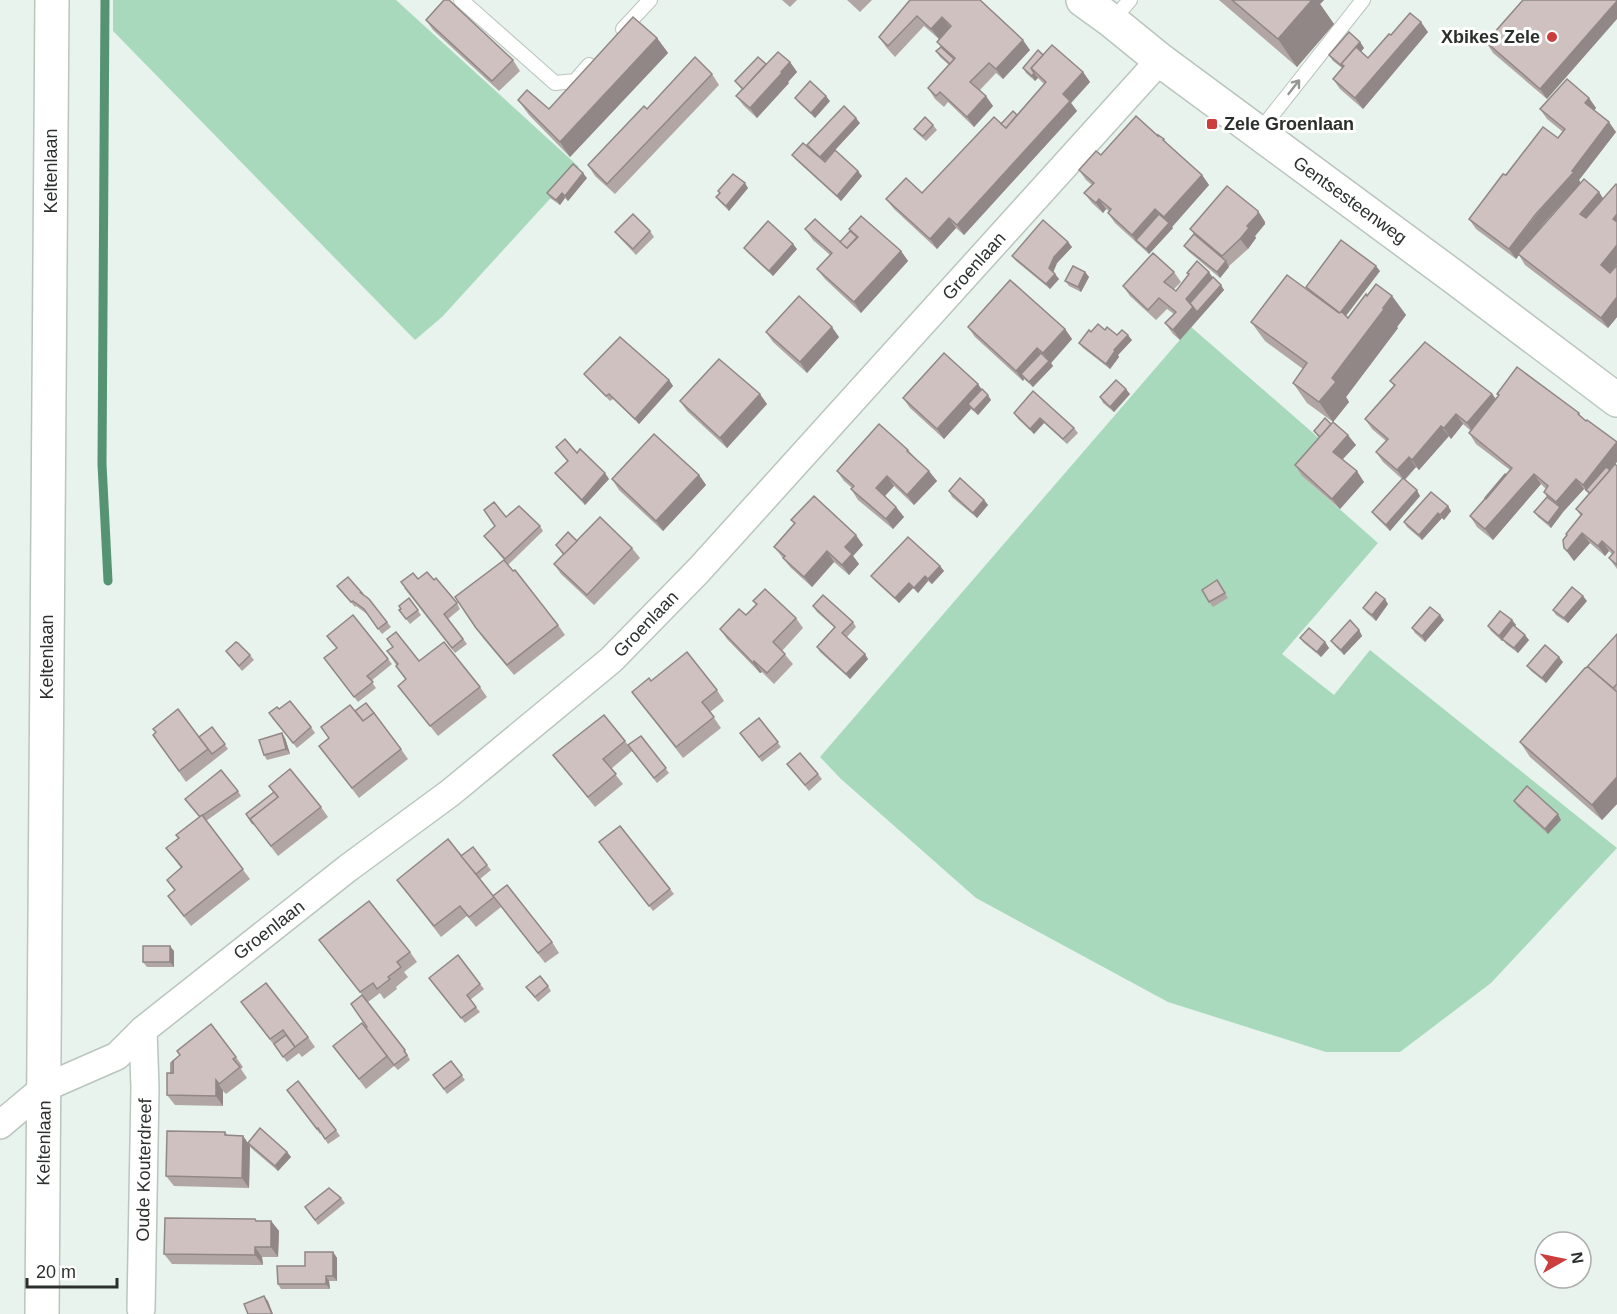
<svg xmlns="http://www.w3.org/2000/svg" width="1617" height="1314" font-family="Arial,sans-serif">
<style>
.green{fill:#a8d9bc}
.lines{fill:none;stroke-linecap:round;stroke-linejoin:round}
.stream{stroke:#569372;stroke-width:9}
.lane-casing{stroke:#bac5be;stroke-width:16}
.street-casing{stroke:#bac5be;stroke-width:30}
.secondary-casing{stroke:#bac5be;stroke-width:36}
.lane{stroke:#fff;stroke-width:14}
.street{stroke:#fff;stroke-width:27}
.secondary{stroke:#fff;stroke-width:33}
.wall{fill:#b2a6a5}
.shaded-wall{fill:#918786}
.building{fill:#cfc1c0;stroke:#918786;stroke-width:1.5}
.oneway{stroke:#969896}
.poi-dot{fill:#cc3d3e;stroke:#fff;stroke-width:2}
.labels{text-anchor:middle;stroke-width:6;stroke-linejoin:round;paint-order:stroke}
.poi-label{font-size:18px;font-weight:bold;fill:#2c302d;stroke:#fff;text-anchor:end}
.street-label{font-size:18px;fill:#2c302d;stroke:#fff}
</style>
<rect width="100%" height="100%" fill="#e7f3ec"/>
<g class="green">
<path d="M113,0H396L579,167L442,317L415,340L113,31Z"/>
<path d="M1191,327L1328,446L1302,476L1378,543L1282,654L1334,695L1370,650L1617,848L1491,983L1400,1052H1326L1168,1002L976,898L841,779L820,757Z"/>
</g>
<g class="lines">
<path class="stream" d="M105,0L102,464L108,581"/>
<defs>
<g id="lane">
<path d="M461,0L555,83L575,81L589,65"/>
<path d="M1112,21L1130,0"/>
<path d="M623,29L650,0"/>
<path d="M1258,133L1363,0"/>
</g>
<g id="street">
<path d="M0,1125L44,1088L117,1056L143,1030L348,868L450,793L611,660L699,570L1160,60"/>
<path d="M141,1309L145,1088L143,1030"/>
</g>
<g id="secondary">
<path d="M1083,0L1112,21L1160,60L1454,277L1617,400"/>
<path d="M42,1314L52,0"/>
</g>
</defs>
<use href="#lane" class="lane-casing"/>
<use href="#street" class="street-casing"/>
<use href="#secondary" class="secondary-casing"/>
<use href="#lane" class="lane"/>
<use href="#street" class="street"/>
<use href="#secondary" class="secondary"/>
</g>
<g class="wall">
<path d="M782,0H797L790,7Z"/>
<path d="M847,0H872L860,12Z"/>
<path d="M910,0L1030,50L1003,79L996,73L980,90L993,106L974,127L948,102L944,107L935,99L928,88L949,65L940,57L936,51L941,47L937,42L950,27L939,39L924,26L895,57L886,47L879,37Z"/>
<path d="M1219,0H1324L1320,4L1334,24L1297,67Z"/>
<path d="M1523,0L1547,99L1493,53L1486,42Z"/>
<path d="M426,20L513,60L520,71L499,91L433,30Z"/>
<path d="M1428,32L1363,109L1340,89L1333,79L1342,68L1333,61L1329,55L1360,42L1364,48L1361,51L1368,58L1391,35Z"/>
<path d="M657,38L668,53L570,157L529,115L518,100L549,109Z"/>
<path d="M1043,55L1083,72L1090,82L1071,103L1077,111L964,235L956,228L937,249L894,209L886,199L922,193L1001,124L1017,115L1044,84L1038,78L1035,81L1026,73L1023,68Z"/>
<path d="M790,62L797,72L788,82L789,83L757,118L744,106L736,96L742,90L735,81L766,64Z"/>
<path d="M712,74L719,85L615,194L595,176L588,165Z"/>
<path d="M795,98L830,101L815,118L799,103Z"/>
<path d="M1589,98L1596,108L1594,110L1616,132L1579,180L1531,240L1599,192L1603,199L1610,273L1617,265V317L1608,328L1525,265L1519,255L1516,259L1476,229L1469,219L1506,175L1558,138L1563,132L1547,119L1540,109Z"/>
<path d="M860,123L824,162L862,176L841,201L796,160L792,155L810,149L807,145Z"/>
<path d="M933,125L937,130L926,141L918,134L914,129Z"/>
<path d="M1158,136L1164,139L1167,144L1202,175L1209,185L1172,227L1173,228L1149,254L1115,223L1108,213L1109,211L1106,209L1103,213L1092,203L1084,193L1092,185L1086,180L1079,170L1101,155Z"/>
<path d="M587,178L568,201L565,198L560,205L550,198L547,193Z"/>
<path d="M748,188L729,211L720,202L716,197L720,193L718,191Z"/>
<path d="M1258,211L1265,222V224L1255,236L1256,238L1248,249L1229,266L1220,278L1188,251L1184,246L1194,234L1190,229Z"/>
<path d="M805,229L840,242L852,233L849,229L901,251L908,261L861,313L825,279L817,269L830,255L813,240Z"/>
<path d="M650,231L654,237L636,255L619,237L615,232Z"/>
<path d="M1068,242L1072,247L1057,263L1053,272L1059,279L1050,289L1016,261L1012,256Z"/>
<path d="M744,248L797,249L773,276L748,253Z"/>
<path d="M1380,271L1346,316L1348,318L1367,296H1392L1406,315L1397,327L1398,328L1346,397L1349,402L1333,422L1356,445L1343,459L1364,482L1340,509L1302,476L1295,465L1319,438L1314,431L1331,424L1333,422L1307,403L1293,383L1303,369L1265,341L1251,322L1309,291L1306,287Z"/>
<path d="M1085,272L1089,277L1081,292L1069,286L1065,281Z"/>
<path d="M1174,272L1181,282L1174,289L1176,291L1213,277L1224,290L1180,340L1173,334L1165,323L1174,314L1167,309L1156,320L1130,296L1123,286Z"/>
<path d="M968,327L1065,329L1072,339L1051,363L1053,366L1033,387L1024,379L1023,381L975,337Z"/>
<path d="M1105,330L1117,335L1132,340L1118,355L1119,357L1110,369L1083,348L1079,343L1091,332Z"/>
<path d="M766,332L839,337L807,373L773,342Z"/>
<path d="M584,374L669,380L673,386L639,424L613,399L610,401L588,379Z"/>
<path d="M1390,381L1492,394L1496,399L1498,396L1497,394L1579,413L1610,470L1617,466V569L1609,558L1612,554L1609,551L1605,556L1590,543L1574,561L1564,548L1567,535L1581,516L1576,509L1589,494L1584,489L1563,512L1551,528L1538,517L1534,512L1547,497L1544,492L1546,489L1541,484L1493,540L1477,527L1470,516L1510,470L1476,444L1469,433L1471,431L1463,424L1451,439L1449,436L1419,470L1416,467L1405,480L1420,496L1390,531L1376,517L1372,512L1402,479L1383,462L1376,452L1386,441L1372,429L1365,419L1394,386Z"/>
<path d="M982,389L991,400L978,415L971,409L944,439L910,408L903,398Z"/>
<path d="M1033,391L1074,428L1078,433L1067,444L1044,423L1034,434L1018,419L1014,413Z"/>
<path d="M1130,394L1114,412L1103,403L1100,397Z"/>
<path d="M680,401L767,404L727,448L687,411Z"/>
<path d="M556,447L577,453L609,479L585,505L559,478L555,473L567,461Z"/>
<path d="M908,450L937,481L914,505L894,486L885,496L896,507L904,517L893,529L858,500L851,489L852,488L844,481L837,471Z"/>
<path d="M699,475L706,485L663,531L619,490L612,479Z"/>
<path d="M949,491L984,500L988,505L977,518L952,497Z"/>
<path d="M1448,506L1451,511L1444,520L1442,518L1422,540L1407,527L1404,522Z"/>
<path d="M791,520L863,545L853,556L859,564L849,575L834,562L812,587L791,568L774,547L794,524Z"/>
<path d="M540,526L543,531L508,565L484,536Z"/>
<path d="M577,541L632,548L640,558L594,605L561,574L554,564L563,555L556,545Z"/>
<path d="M940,566L944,571L932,584L928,581L918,593L913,588L899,603L875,581L871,576Z"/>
<path d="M418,579L434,580L457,603L460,609L448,619L467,644L455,653L404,588Z"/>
<path d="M1217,580L1228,598L1213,607L1209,602Z"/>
<path d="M337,586L362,593L364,595L369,599L391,627L382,634L367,614L356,606L355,607Z"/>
<path d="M455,597L558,625L565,635L514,675L483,638Z"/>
<path d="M409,598L421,615L410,624L399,610Z"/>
<path d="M753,601L796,618L803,628L782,651L793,664L774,684L762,672L760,673L727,639L720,629L746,615L756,605Z"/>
<path d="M1587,601L1568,623L1556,615L1553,610Z"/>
<path d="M1388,604L1376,621L1367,613L1363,608Z"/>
<path d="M813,606L853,622L856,627L847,637L868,659L850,679L820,652L817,647L835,628L817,612Z"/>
<path d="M1444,620L1425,642L1415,633L1412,628Z"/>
<path d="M1512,620L1516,625L1515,626L1529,640L1518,653L1506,644L1503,640L1502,641L1491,631L1488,626Z"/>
<path d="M1359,630L1362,636L1344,655L1335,646L1331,641Z"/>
<path d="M1617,634V804L1602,820L1530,757L1520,742Z"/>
<path d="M1300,638L1325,642L1329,648L1321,657L1304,643Z"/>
<path d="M226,651L250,655L254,660L242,671Z"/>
<path d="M387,651L419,661L480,687L487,697L438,736L398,686L406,680Z"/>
<path d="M324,658L388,659L392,664L371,681L376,688L358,702Z"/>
<path d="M1563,662L1546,683L1531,671L1527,666Z"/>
<path d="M651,681L717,690L724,701L710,712L721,728L683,758L632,692Z"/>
<path d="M279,709L311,727L315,733L297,748L272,718Z"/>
<path d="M355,711L401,749L408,759L359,798L319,746L329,738Z"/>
<path d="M759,718L781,747L762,762L740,733Z"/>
<path d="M212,727L228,749L186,782L153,735L199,737Z"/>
<path d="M641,736L669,773L657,783L632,751L611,769L623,784L595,807L561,765L553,755L625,741L628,745Z"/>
<path d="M285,738L290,754L267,760L264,755Z"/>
<path d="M787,764L818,774L822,779L809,791Z"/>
<path d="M238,791L241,796L206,821L250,879L191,926L168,896L175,891L167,880L181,868L166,848L178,838L200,817Z"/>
<path d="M1514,801L1561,820L1548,834L1517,806Z"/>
<path d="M321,807L328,817L278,856L246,814Z"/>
<path d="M603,847L670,889L674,894L653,911Z"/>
<path d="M461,856L487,865L491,870L480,879L501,907L476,927L467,916L441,937L397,880Z"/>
<path d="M493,896L552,942L559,953L545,963Z"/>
<path d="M319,940L410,952L417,962L404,972L408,977L396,987L397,989L384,999L380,993L368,1002L405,1050L410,1060L398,1070L392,1064L394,1066L366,1089L333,1046L367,1027L362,995Z"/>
<path d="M174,951V967H147L143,962Z"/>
<path d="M458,955L484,989L470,1000L480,1012L465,1023L433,983Z"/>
<path d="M548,986L551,991L538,1002L526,987Z"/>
<path d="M241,1002L308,1037L315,1047L302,1057L298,1052L299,1053L287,1062Z"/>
<path d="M177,1051L236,1057L243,1067L241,1069L247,1078L226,1094L223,1091V1106L175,1105L167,1095L171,1073L180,1055Z"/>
<path d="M451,1061L465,1080L447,1094L433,1075Z"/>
<path d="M287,1090L336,1130L340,1136L328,1144L321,1133L320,1134Z"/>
<path d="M225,1132L228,1135L243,1136L250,1146L249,1188L174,1186L166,1176Z"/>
<path d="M248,1143L287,1152L291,1157L278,1171L251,1148Z"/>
<path d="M341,1198L345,1203L318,1225L305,1207Z"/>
<path d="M255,1219L257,1221H271L279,1231L278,1257H262L263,1265L172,1264L164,1254Z"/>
<path d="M333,1252L337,1258V1281H329L330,1289H281L278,1284L305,1266Z"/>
</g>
<g class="shaded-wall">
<path d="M1309,0H1324L1320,4L1334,24L1297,67L1278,39Z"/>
<path d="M1617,1V19L1547,99L1540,89Z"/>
<path d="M942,17L950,27L939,39L931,29Z"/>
<path d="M1421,22L1428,32L1363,109L1355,98Z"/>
<path d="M657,38L668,53L570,157L560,142Z"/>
<path d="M1023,40L1030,50L1003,79L996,69Z"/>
<path d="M1360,42L1364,48L1360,53L1355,49Z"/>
<path d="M790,62L797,72L788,82L789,83L757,118L750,108Z"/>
<path d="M1083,72L1090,82L1071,103L1077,111L964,235L957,225L1063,94Z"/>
<path d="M1034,73L1038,78L1035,81L1032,76Z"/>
<path d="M826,96L830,101L815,118L811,113Z"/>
<path d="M986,96L993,106L974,127L967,117Z"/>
<path d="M1589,98L1596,108L1592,113L1585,103Z"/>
<path d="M856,118L860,123L824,162L820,157Z"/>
<path d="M1609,122L1616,132L1579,180L1581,183L1542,225L1516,259L1509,249L1572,171Z"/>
<path d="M858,171L862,176L841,201L837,196Z"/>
<path d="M583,173L587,178L568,201L565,196Z"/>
<path d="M1202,175L1209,185L1172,227L1173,228L1149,254L1146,249L1169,223L1164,217Z"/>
<path d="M745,183L748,188L729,211L726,206Z"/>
<path d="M1599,192L1606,203L1587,224L1580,214Z"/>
<path d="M562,193L565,198L560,205L556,200Z"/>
<path d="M1099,199L1106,209L1103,213L1096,203Z"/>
<path d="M1155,209L1163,219L1136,240L1139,245L1132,235Z"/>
<path d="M1258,211L1265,222V224L1255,236L1256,238L1248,249L1240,239L1247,226Z"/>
<path d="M1617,214V225L1613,219Z"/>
<path d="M949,218L956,228L937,249L930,239Z"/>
<path d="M1068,242L1072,247L1057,263L1053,273L1049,268L1054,257Z"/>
<path d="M793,244L797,249L773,276L769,271Z"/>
<path d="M1617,245V264L1608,275L1601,265Z"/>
<path d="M901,251L908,261L861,313L854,302Z"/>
<path d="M1226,261L1229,267L1220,278L1217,272Z"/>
<path d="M1376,266L1380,271L1344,318L1340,313Z"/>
<path d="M1085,272L1089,277L1081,292L1078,287Z"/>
<path d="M1209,272L1216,282L1221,285L1224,290L1180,340L1173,330L1186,299Z"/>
<path d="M1055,274L1059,279L1050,289L1046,284Z"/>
<path d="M1392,296L1406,315L1397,327L1398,328L1346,397L1349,402L1333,422L1319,402L1332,378Z"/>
<path d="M1617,297V317L1608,328L1601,318Z"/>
<path d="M832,327L839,337L807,373L800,362Z"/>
<path d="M1065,329L1072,339L1051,363L1053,366L1033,387L1029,382L1049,361L1043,353Z"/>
<path d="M1128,335L1132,340L1118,355L1119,357L1110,369L1106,364L1114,350Z"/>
<path d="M1037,348L1044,358L1021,374L1024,379L1023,381L1016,371Z"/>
<path d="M669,380L673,386L639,424L635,419Z"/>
<path d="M978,384L985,394L968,404L971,409L944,439L937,429Z"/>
<path d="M1126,389L1130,394L1114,412L1110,407Z"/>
<path d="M760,394L767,404L727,448L720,438Z"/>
<path d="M1492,394L1500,404L1474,434L1467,423Z"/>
<path d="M988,395L991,400L978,415L974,410Z"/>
<path d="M1456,414L1463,424L1451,439L1444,428Z"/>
<path d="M1040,418L1044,423L1034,434L1030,429Z"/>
<path d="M1441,426L1449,436L1419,470L1412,460Z"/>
<path d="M1348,435L1356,445L1340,462L1333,452Z"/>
<path d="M1617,442V462L1591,494L1586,490L1583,485Z"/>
<path d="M1409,457L1416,467L1404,480L1397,470Z"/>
<path d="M929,471L937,481L914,505L907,495Z"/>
<path d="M1357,471L1364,482L1340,509L1332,499Z"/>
<path d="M605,473L609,479L585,505L582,500Z"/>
<path d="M1534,474L1541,484L1493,540L1485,529Z"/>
<path d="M699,475L706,485L663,531L656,521Z"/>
<path d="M887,476L894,486L883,498L876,488Z"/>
<path d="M1576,479L1584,489L1563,512L1556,502Z"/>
<path d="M1417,490L1420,496L1390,531L1386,525Z"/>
<path d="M984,500L988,505L977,518L973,513Z"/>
<path d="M1448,506L1451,511L1444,520L1440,515Z"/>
<path d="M896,507L904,517L893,529L886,519Z"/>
<path d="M1560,507L1563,512L1551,528L1548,523Z"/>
<path d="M1438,513L1442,518L1422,540L1419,535Z"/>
<path d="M1582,533L1590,543L1574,561L1567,551Z"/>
<path d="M856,535L863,545L853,556L859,564L849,575L842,565L845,547Z"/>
<path d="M1602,541L1609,551L1605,556L1598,546Z"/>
<path d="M827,551L834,562L812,587L804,577Z"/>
<path d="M940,566L944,571L932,584L928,579Z"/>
<path d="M925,576L928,581L918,593L914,588Z"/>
<path d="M909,583L913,588L899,603L895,598Z"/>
<path d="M1583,596L1587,601L1568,623L1564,618Z"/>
<path d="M1385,599L1388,604L1376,621L1372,615Z"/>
<path d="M1440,615L1444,620L1425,642L1422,636Z"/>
<path d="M1512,620L1516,625L1502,641L1499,636Z"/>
<path d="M1359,630L1362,636L1344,655L1341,650Z"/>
<path d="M1525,635L1529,640L1518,653L1514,648Z"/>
<path d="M1325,642L1329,648L1321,657L1317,652Z"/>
<path d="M865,654L868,659L850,679L846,674Z"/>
<path d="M1559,657L1563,662L1546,683L1542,678Z"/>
<path d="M754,661L762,672L760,673L753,663Z"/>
<path d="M282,733L285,738L290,754L286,749Z"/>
<path d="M1617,777V804L1602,820L1592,805Z"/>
<path d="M1558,814L1561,820L1548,834L1545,829Z"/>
<path d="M170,946L174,951V967L170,962Z"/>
<path d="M216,1080L223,1091V1106L216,1096Z"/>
<path d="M243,1136L250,1146L249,1188L242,1178Z"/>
<path d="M287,1152L291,1157L278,1171L275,1166Z"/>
<path d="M271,1221L279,1231L278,1257L271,1247Z"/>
<path d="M255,1247L262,1257L263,1265L255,1255Z"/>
<path d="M333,1252L337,1258V1281L333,1276Z"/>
<path d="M326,1276L329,1281L330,1289L326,1284Z"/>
<path d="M264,1296L268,1301L273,1314H272Z"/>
</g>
<g class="building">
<path d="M444,0H449L513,60L492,81L426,20Z"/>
<path d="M910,0H980L1023,40L996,69L989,63L970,82L986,96L967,117L940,92L936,96L928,88L955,58L937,42L951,26L942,17L931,29L917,16L888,46L879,37Z"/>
<path d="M1232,0H1312L1278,39Z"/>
<path d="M1523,0H1617V1L1540,89L1486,42Z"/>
<path d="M1410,13L1421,22L1355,98L1333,79L1344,66L1341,64L1356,47L1368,58L1389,34L1391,35Z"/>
<path d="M633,17L657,38L560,142L518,100L527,90L549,109Z"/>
<path d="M1349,32L1360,42L1341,64L1343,67L1329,55Z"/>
<path d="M1052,45L1083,72L1063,94L1070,101L957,225L949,218L930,239L886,199L906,178L922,193L994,117L1006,128L1046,82L1031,68Z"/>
<path d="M941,47L954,59L950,64L936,51Z"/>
<path d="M1038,50L1043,55L1031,68L1034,73L1032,76L1023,68Z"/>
<path d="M778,52L790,62L781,72L782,73L750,108L736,96Z"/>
<path d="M695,57L712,74L607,184L588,165L644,106L647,109Z"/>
<path d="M758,57L766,64L743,89L735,81Z"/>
<path d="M1567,79L1589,98L1585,103L1609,122L1572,171L1574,172L1535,215L1509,249L1469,219L1503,174L1506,175L1543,127L1558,138L1565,129L1540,109Z"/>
<path d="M810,81L826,96L811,113L795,98Z"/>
<path d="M844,106L856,118L820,157L807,145Z"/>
<path d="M1013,111L1017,115L1006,128L1001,124Z"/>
<path d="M1136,116L1158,136V135L1164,139L1163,140L1202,175L1164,217L1155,209L1132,235L1108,213L1111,209L1099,199L1096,203L1084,193L1094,183L1079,170L1096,151L1101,155Z"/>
<path d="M925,117L933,125L923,136L914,129Z"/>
<path d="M803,143L825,162L835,150L858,171L837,196L792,155Z"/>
<path d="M573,164L583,173L565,196L562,193L556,200L547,193Z"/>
<path d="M733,174L745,183L726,206L716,197L720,193L718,191Z"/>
<path d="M1584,179L1599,192L1580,214L1586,218L1616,184L1617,185V214L1613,219L1617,222V245L1601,265L1610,273L1617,265V297L1601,318L1518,254Z"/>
<path d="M1227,186L1258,211V214L1247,226L1249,228L1240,239L1222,256L1190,229Z"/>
<path d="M633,214L650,231L633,249L615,232Z"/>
<path d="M1159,214L1169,223L1146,249L1136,240Z"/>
<path d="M861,216L901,251L854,302L817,269L832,253L805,229L815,219L847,248L858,237L849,229Z"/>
<path d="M1043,220L1068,242L1054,257L1049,268L1055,274L1046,284L1012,256Z"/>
<path d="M768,221L793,244L769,271L744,248Z"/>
<path d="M850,231L857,237L847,248L840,242Z"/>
<path d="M1194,234L1226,261L1217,272L1184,246Z"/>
<path d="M1341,240L1376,266L1340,313L1306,287Z"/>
<path d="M1153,253L1174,272L1164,282L1176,291L1189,274L1187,273L1197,261L1209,272L1186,299L1193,307L1173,330L1165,323L1176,312L1159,298L1148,310L1123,286Z"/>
<path d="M1073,266L1085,272L1078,287L1065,281Z"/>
<path d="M1287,275L1339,313L1342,312L1348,318L1366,294L1367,296L1376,284L1392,296L1383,308H1385L1332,378L1336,382L1319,402L1293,383L1307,363L1251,322Z"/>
<path d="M1213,277L1221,285L1197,312L1190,303Z"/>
<path d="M1010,280L1065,329L1043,353L1037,348L1016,371L968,327Z"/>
<path d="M799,296L832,327L800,362L766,332Z"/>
<path d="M1098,324L1105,330L1107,327L1117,335L1122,330L1128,335L1114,350L1115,351L1106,364L1079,343L1089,330L1091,332Z"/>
<path d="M620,337L669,380L635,419L609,394L606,396L584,374Z"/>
<path d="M1425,342L1492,394L1467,423L1456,414L1444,428L1441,426L1412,460L1409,457L1397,470L1376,452L1388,439L1365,419L1395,385L1390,381Z"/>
<path d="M944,353L978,384L937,429L903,398Z"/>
<path d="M1041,353L1049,361L1029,382L1021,374Z"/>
<path d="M719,359L760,394L720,438L680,401Z"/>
<path d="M1517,367L1579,413L1578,414L1586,421L1587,420L1617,442L1583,485L1576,479L1556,502L1544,492L1548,486L1534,474L1485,529L1470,516L1512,468L1469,433L1499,395L1497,394Z"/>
<path d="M1116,380L1126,389L1110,407L1100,397Z"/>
<path d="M982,389L988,395L974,410L968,404Z"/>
<path d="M1033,391L1074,428L1063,439L1040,418L1030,429L1014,413Z"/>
<path d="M1325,418L1331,424L1320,437L1314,431Z"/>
<path d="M1333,422L1348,435L1333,452L1357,471L1332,499L1295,465Z"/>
<path d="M879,424L908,450L907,451L929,471L907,495L887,476L876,488L896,507L886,519L851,489L854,486L837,471Z"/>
<path d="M654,434L699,475L656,521L612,479Z"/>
<path d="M565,439L577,453L580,449L605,473L582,500L555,473L568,461L556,447Z"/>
<path d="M1615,464L1617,466V565L1609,558L1614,552L1602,541L1598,546L1582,533L1567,551L1564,548L1563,540L1567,535L1566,534L1582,514L1576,509Z"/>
<path d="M1606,467L1610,470L1590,493L1586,490Z"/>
<path d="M1505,474L1506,475L1486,499L1485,498Z"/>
<path d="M960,478L984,500L973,513L949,491Z"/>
<path d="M1403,478L1417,490L1386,525L1372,512Z"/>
<path d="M1431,492L1448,506L1440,515L1438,513L1419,535L1404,522Z"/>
<path d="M814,496L856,535L845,547L852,554L842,565L827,551L804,577L783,558L785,556L774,547L795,523L791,520Z"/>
<path d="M1547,497L1560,507L1548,523L1534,512Z"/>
<path d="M494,502L506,517L519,506L540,526L505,559L484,536L495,526L484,510Z"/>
<path d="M600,517L632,548L587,595L554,564Z"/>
<path d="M568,532L577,541L564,554L556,545Z"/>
<path d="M908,537L940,566L928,579L925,576L914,588L909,583L895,598L871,576Z"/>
<path d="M504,560L513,571L515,570L558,625L507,665L476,628L455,597Z"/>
<path d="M427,572L434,580L436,578L457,603L444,614L463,639L452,648L401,582L413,573L418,579Z"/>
<path d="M348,577L362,593H361L369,599L387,622L378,629L364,609L353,601L351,602L337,586Z"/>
<path d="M1217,580L1225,593L1209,602L1202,590Z"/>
<path d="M1572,587L1583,596L1564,618L1553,610Z"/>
<path d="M765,589L796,618L773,642L785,654L767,673L754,661L753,663L720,629L739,609L746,615L757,604L753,601Z"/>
<path d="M1376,592L1385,599L1372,615L1363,608Z"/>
<path d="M823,595L853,622L842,633L865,654L846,674L817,647L835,627L813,606Z"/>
<path d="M409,598L418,610L406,619L399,610L401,609L399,606Z"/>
<path d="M1430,607L1440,615L1422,636L1412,628Z"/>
<path d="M1500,611L1512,620L1499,636L1488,626Z"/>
<path d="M353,615L388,659L367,676L373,682L354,697L324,658L337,648L327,636Z"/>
<path d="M1350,620L1359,630L1341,650L1331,641Z"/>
<path d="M1513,625L1525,635L1514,648L1502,639Z"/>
<path d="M1309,628L1325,642L1317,652L1300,638Z"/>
<path d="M396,632L419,661L444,642L480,687L430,726L398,686L406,679L396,666L398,664L387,651L393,647L387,639Z"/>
<path d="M1617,634V684L1613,688L1588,667H1587Z"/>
<path d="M236,642L238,643L250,655L239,666L226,651Z"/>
<path d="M1545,645L1559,657L1542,678L1527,666Z"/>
<path d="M687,652L717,690L702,702L714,717L676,747L632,692L649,678L651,681Z"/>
<path d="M1588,667L1617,692V777L1592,805L1520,742L1585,668Z"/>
<path d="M290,701L311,727L293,743L269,713L277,707L279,709Z"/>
<path d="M366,703L374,713L363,721L355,711Z"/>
<path d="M350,705L363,721L374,713L401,749L352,788L319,746L329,738L321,727Z"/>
<path d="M178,709L208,749L179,771L153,735L156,732L153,729Z"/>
<path d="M604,715L625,741L603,759L616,774L588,797L553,755Z"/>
<path d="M759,718L778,742L759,757L740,733Z"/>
<path d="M212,727L225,744L212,754L199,737Z"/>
<path d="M282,733L286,749L264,755L259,740Z"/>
<path d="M641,736L666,768L654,778L628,745Z"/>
<path d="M800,753L818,774L805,785L787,764Z"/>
<path d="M290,769L321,807L271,846L250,819L278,797L269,786Z"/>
<path d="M221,770L238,791L200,817L185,799Z"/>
<path d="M1527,786L1558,814L1545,829L1514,801Z"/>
<path d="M274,792L278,797L250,819L253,824L246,814Z"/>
<path d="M202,815L243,869L184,916L168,896L175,890L167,880L182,867L166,848L179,838L176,835Z"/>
<path d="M620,826L670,889L649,906L599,842Z"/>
<path d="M448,839L494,897L469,917L460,906L434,926L397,880Z"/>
<path d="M473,847L487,865L476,874L461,856Z"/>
<path d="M507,885L552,942L538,953L493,896Z"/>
<path d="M369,901L410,952L397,962L401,967L388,977L390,979L377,989L373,983L360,992L319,940Z"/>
<rect x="143" y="946" width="27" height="16"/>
<path d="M458,955L480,984L467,995L476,1007L461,1018L429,978Z"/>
<path d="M540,976L548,986L535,997L526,987Z"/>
<path d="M266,983L308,1037L295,1047L283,1030L270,1039L241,1002Z"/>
<path d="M362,995L405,1050L404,1051L407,1055L394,1065L365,1028L367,1027L351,1004Z"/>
<path d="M362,1023L387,1056L359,1079L333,1046Z"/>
<path d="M211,1024L236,1057L233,1059L240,1067L219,1084L216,1080V1096L167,1095V1073H173V1061L180,1055L177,1051Z"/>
<path d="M286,1035L295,1047L283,1057L274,1044Z"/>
<path d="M173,1061V1073H171V1063Z"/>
<path d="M451,1061L462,1075L444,1089L433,1075Z"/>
<path d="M298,1081L336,1130L325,1139L318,1128L317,1129L287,1090Z"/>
<path d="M260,1128L287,1152L275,1166L248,1143Z"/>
<path d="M167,1131L225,1132V1135L243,1136L242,1178L166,1176Z"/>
<path d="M329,1188L341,1198L315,1220L305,1207Z"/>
<path d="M165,1218L255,1219L256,1221H271V1247H255V1255L164,1254Z"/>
<path d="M305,1252H333V1276H326V1284H278L277,1266H305Z"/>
<path d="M264,1296L272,1314H248L244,1304Z"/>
</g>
<defs><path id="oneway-shaft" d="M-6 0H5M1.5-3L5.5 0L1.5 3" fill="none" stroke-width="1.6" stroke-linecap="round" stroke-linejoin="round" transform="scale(1.5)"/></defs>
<use class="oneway" href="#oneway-shaft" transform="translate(1294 87) rotate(-52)"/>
<g class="poi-dot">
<circle cx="1552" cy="37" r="6"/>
<rect x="1206" y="118" width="12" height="12" rx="3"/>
</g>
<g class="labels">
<g class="poi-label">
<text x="1540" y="43">Xbikes Zele</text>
<text x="1224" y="130" text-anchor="start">Zele Groenlaan</text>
</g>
<g class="street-label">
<text transform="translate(51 171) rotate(-90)" y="6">Keltenlaan</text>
<text transform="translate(1350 200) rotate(36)" y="6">Gentsesteenweg</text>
<text transform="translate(974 266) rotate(-48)" y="6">Groenlaan</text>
<text transform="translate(646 624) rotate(-46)" y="6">Groenlaan</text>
<text transform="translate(47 657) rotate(-90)" y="6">Keltenlaan</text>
<text transform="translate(269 930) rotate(-38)" y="6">Groenlaan</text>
<text transform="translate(44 1143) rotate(-89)" y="6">Keltenlaan</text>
<text transform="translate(144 1170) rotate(-89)" y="6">Oude Kouterdreef</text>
</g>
</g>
<g transform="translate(1563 1260) rotate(81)"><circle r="28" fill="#ffffff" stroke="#abacab" stroke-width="1.5"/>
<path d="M0-4.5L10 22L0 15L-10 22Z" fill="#cc3d3e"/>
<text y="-9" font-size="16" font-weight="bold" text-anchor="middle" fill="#2c302d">N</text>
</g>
<path d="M27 1278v9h90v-9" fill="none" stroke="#2c302d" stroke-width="3"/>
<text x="36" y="1278" font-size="18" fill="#2c302d" stroke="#ffffff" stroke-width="4.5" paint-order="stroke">20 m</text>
</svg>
